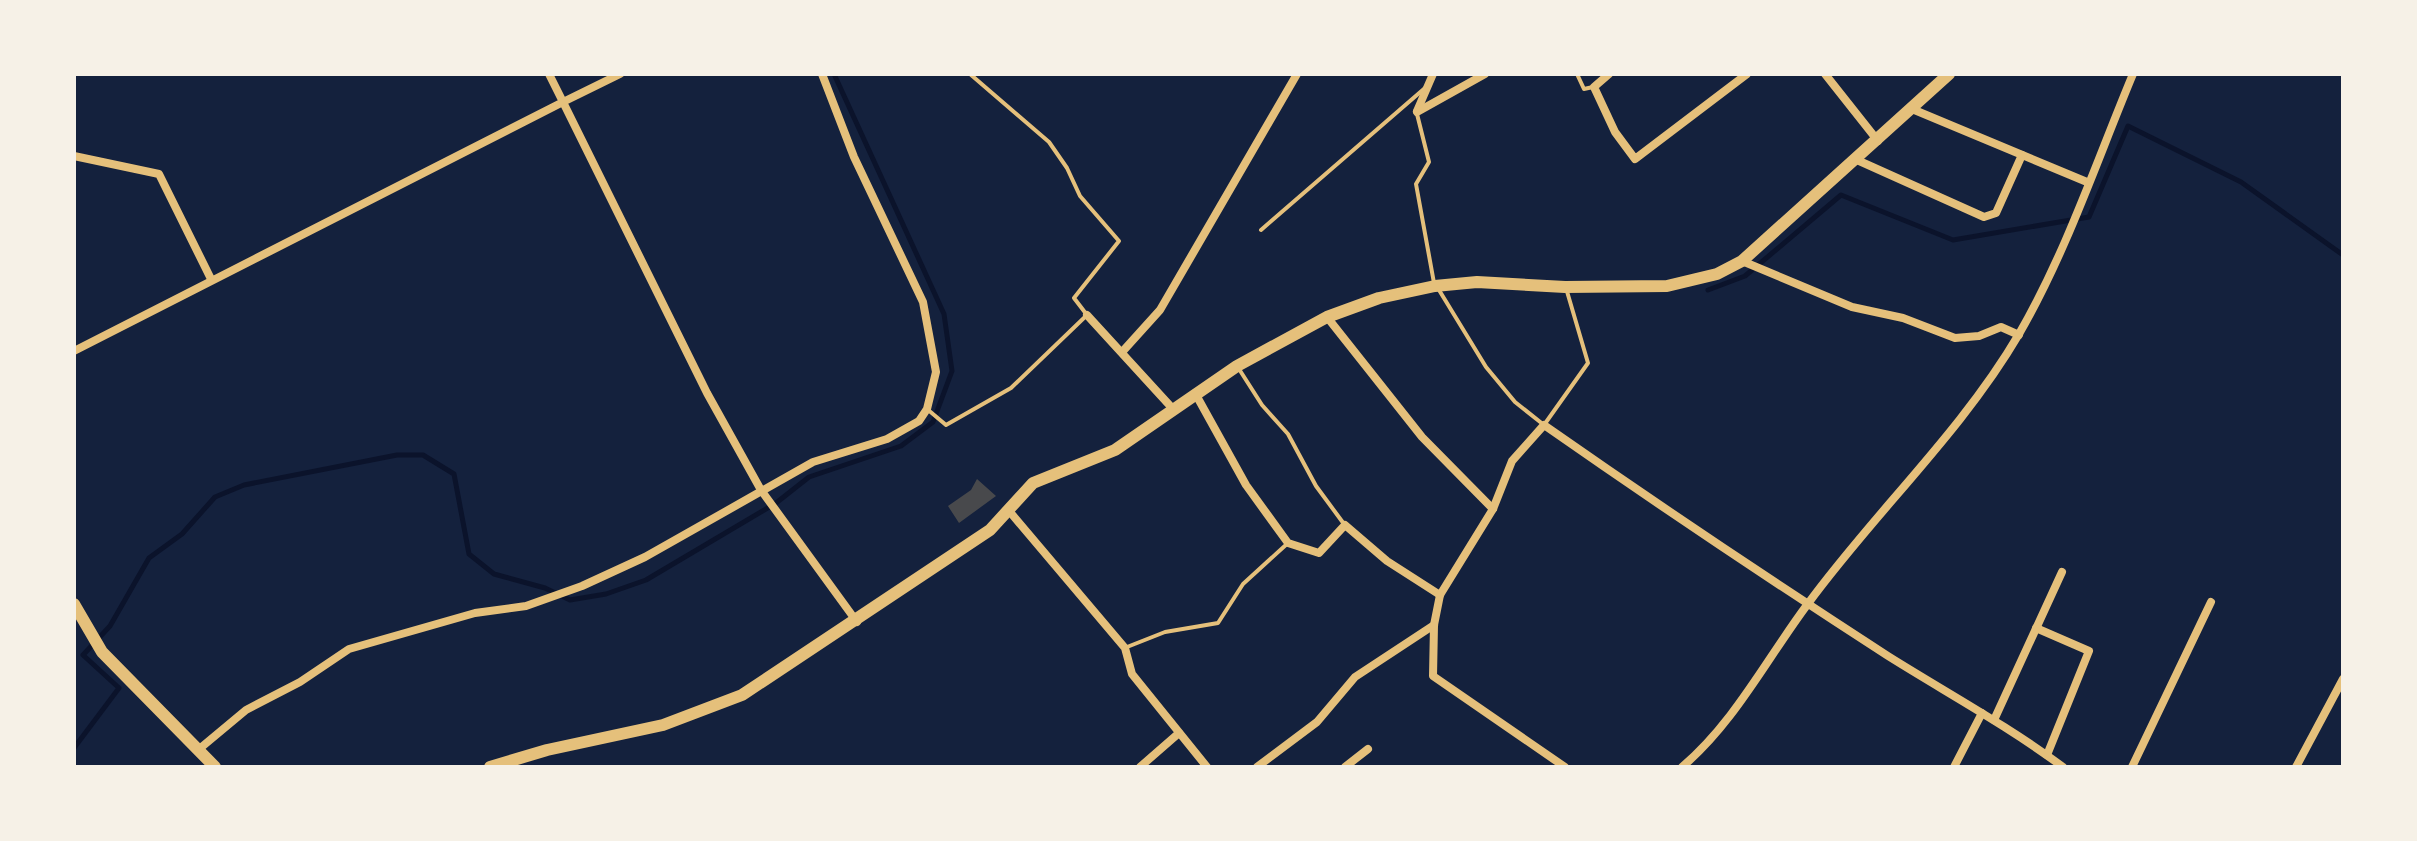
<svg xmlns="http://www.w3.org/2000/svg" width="2417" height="841" font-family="'Archivo Narrow',sans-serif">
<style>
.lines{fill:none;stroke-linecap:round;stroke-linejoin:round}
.stream{stroke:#0b132b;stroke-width:5}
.building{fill:#48494c}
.service{stroke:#e5c07b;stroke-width:4}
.minor{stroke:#e5c07b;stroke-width:8}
.secondary{stroke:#e5c07b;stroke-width:12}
</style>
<rect width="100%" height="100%" fill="#14213d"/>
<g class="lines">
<g class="stream">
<path d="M1708,290L1745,276L1841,195L1953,240L2089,217L2128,126L2241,182L2343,255"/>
<path d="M74,748L119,688L83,655L110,626L149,558L182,534L215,497L244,485L397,455H423L454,474L469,554L494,574L545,588L570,600L606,594L646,580L776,503L809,477L901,446L933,422L952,371L944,314L834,74"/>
</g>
</g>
<path class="building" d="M977,479L996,496L959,523L948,506L971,490Z"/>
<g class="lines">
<g class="service">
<path d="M1577,74L1584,89L1593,87"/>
<path d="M1417,114L1429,162L1416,184L1434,283"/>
<path d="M1261,230L1425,88"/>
<path d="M1439,290L1486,367L1515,402L1544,425L1588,363L1566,288"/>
<path d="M1239,369L1262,405L1288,434L1316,486L1344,524"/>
<path d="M927,409L946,425L1011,388L1087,315L1074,298L1119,241L1080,196L1067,168L1049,142L970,74"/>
<path d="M1127,647L1165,632L1218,623L1243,584L1288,543"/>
</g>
<g class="minor">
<path d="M620,74L563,102L707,393L761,490L857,622"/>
<path d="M1609,74L1594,87L1615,132L1635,159L1747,74"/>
<path d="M1825,74L1878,141"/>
<path d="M1912,109L2087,182"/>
<path d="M1417,111L1433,74"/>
<path d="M1417,112L1485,74"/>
<path d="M74,156L159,174L211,279"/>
<path d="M1857,160L1984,217L1996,213L2022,155"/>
<path d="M1742,261L1852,307L1903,318L1955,338L1979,336L2001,327L2019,335"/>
<path d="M1087,315L1173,409"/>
<path d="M1327,317L1422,437L1493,509"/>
<path d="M74,351L563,102L549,74"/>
<path d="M1123,351L1160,310L1297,74"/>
<path d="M1195,393L1246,485L1288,543L1319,553L1345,525L1387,561L1440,595"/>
<path d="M1010,512L1125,648L1132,674L1207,767"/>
<path d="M2036,628L2089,651L2047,755"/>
<path d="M1994,720L2062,572"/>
<path d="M198,750L246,710L300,682L349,649L475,613L526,606L582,586L645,557L813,462L887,439L919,421L927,409L936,372L923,302L854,157L822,74"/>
<path d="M1140,767L1179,733"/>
<path d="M1257,767L1317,722L1355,677L1434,625"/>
<path d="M1345,767L1368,749"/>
<path d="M1565,767L1433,676L1434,625L1440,595L1493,509L1512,461L1544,425C1657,504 1772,581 1888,656C1947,693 2008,726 2063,767"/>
<path d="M1682,767C1734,723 1766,660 1807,605C1874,513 1961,433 2019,334C2066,253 2097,160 2133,74"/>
<path d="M1954,767L1982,713"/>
<path d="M2132,767L2211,602"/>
<path d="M2296,767L2343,679"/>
</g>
<g class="secondary">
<path d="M74,604L102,652L215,767"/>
<path d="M490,767L547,750L663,725L742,695L990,530L1033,483L1115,450L1237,366L1327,317L1379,298L1435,286L1477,282L1565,287L1667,286L1717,274L1742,261L1949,74"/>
</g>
</g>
<rect width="2417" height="841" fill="none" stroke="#f6f1e7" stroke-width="152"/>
</svg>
